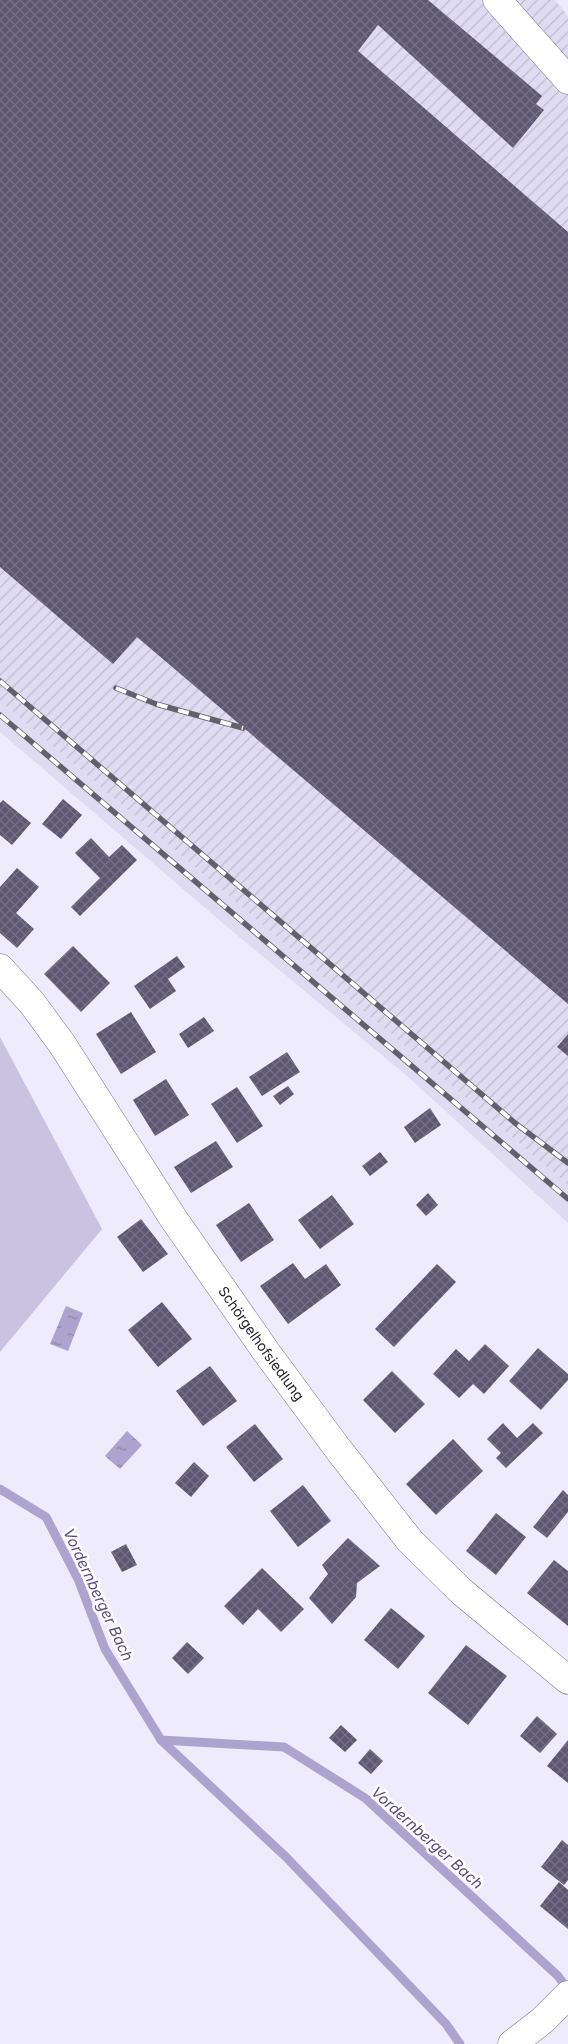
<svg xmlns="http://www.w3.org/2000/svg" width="568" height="2044" font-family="Inter,sans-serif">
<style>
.built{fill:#dfdbf1}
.industrial{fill:url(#industrial-furrows)}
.grass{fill:#c9c2e1}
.water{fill:url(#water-ripples)}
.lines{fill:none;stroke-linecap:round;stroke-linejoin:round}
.stream{stroke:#aca3ce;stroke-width:9}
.building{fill:url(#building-cross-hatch)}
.minor-casing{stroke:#79738e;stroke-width:29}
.minor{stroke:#fff;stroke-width:28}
.rail-casing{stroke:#63606e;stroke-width:5.5}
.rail{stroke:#fff;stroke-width:4;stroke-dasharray:11;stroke-linecap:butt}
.labels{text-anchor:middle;stroke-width:5;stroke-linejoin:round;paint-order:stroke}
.street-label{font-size:14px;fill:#26232e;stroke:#fff}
.water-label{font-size:15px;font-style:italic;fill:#594982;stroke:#fff}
</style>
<defs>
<pattern id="industrial-furrows" width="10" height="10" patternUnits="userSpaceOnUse" patternTransform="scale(1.25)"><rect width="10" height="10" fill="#dfdbf1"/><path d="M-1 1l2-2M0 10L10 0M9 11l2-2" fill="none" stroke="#bfbccf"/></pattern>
<pattern id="water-ripples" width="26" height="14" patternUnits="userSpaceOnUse" patternTransform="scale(1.25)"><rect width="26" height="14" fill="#aca3ce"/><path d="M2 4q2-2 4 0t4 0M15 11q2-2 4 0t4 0" fill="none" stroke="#8c84a8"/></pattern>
<pattern id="building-cross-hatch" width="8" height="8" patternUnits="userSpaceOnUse" patternTransform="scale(1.25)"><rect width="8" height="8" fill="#5d5771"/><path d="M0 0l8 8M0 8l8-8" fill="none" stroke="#757085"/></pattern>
</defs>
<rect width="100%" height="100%" fill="#eeebfd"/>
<path class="built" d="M0,701L568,1185V1223L407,1076L225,925L0,732Z"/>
<path class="industrial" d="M0,0H555L568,16V1185L0,701Z"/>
<path class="grass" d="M0,1037L102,1229L0,1352Z"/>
<g class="water">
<path d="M66,1306L83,1313L68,1351L50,1344Z"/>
<path d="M127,1431L142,1445L120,1469L105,1456Z"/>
</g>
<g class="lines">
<g class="stream">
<path d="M0,1489L46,1517L78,1579L105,1649L161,1740L284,1747L365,1798L558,1976L568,1990"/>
<path d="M161,1740L286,1857L446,2024L460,2044"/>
</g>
</g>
<g class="building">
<path d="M0,0H428L542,96L536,104L544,110L513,148L378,25L358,51L568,232V1004L137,637L113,664L0,567Z"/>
<path d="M63,799L82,815L61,839L42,824Z"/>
<path d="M3,800L31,823L12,845L0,835V803Z"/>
<path d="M91,838L109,857L122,845L137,860L80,916L71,907L100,878L75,853Z"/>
<path d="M17,868L39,887L16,913L34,929L17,948L0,933V887Z"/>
<path d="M73,946L110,983L81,1012L44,974Z"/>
<path d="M177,956L185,967L168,979L176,991L150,1009L134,986Z"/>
<path d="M131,1012L156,1052L121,1074L96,1034Z"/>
<path d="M204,1017L214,1031L188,1048L179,1034Z"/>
<path d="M568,1034V1056L557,1047Z"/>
<path d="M287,1052L300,1072L262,1096L249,1077Z"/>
<path d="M166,1079L189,1115L155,1136L133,1100Z"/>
<path d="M288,1086L294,1094L280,1105L273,1096Z"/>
<path d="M237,1087L263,1126L237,1143L211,1104Z"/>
<path d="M430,1108L441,1125L415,1143L404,1127Z"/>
<path d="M216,1141L233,1167L191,1193L174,1167Z"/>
<path d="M380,1152L388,1162L370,1176L362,1166Z"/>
<path d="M428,1193L438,1205L426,1216L416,1205Z"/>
<path d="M332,1195L354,1224L320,1249L298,1220Z"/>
<path d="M249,1203L274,1240L241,1262L216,1225Z"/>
<path d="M141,1219L168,1254L143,1272L117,1237Z"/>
<path d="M293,1263L305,1279L326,1264L341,1285L288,1324L260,1286Z"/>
<path d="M437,1264L456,1282L394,1347L375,1329Z"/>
<path d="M162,1302L192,1339L158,1367L128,1330Z"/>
<path d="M485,1344L509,1366L484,1394L473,1384L459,1398L433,1374L456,1349L469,1361Z"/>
<path d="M538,1348L568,1374V1380L541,1410L509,1381Z"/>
<path d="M210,1366L237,1401L203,1426L176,1391Z"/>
<path d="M392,1371L425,1404L395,1433L363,1400Z"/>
<path d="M503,1423L517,1438L533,1423L543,1433L506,1468L496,1458L501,1453L487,1439Z"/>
<path d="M255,1424L283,1459L254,1482L226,1447Z"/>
<path d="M453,1439L483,1471L436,1515L406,1484Z"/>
<path d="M194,1462L209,1476L191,1497L175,1483Z"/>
<path d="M303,1485L331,1521L298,1547L270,1511Z"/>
<path d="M563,1490L568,1495V1512L547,1538L533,1527Z"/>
<path d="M496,1513L526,1537L496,1575L466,1551Z"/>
<path d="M348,1538L380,1566L357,1583L356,1597L332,1624L309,1598L328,1574L322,1565Z"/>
<path d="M126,1544L137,1565L122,1572L111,1552Z"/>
<path d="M554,1560L568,1571V1626L527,1593Z"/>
<path d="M262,1568L304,1609L281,1632L258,1609L243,1625L224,1606Z"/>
<path d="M391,1608L425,1636L398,1669L364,1640Z"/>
<path d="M187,1642L204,1658L188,1674L172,1658Z"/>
<path d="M466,1645L507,1676L468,1725L428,1693Z"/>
<path d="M537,1716L557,1734L540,1753L520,1736Z"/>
<path d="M341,1725L357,1740L345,1752L329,1738Z"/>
<path d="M568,1740V1783L547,1766Z"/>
<path d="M370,1749L383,1761L371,1774L358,1763Z"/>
<path d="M562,1840L568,1845V1880L564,1885L541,1867Z"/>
<path d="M559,1882L568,1890V1929L540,1906Z"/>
</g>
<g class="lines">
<defs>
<g id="minor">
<path d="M497,0L568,80"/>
<path id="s1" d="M0,968L32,1003L62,1044L173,1218L267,1353L338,1449L410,1541L462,1592L568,1680"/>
<path d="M512,2044L543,2020L568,1995"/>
</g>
</defs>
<use href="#minor" class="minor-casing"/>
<use href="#minor" class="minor"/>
<defs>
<g id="rail">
<path d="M0,681L515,1123L568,1163"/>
<path d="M116,688L156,704L243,728"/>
<path d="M0,715L568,1199"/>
</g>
</defs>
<use href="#rail" class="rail-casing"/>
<use href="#rail" class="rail"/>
</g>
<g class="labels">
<g class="street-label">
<text dy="5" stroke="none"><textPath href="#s1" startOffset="458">Schörgelhofsiedlung</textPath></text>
</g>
<g class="water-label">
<text transform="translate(98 1595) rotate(65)" y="5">Vordernberger Bach</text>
<text transform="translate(427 1838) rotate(42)" y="5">Vordernberger Bach</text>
</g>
</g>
</svg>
